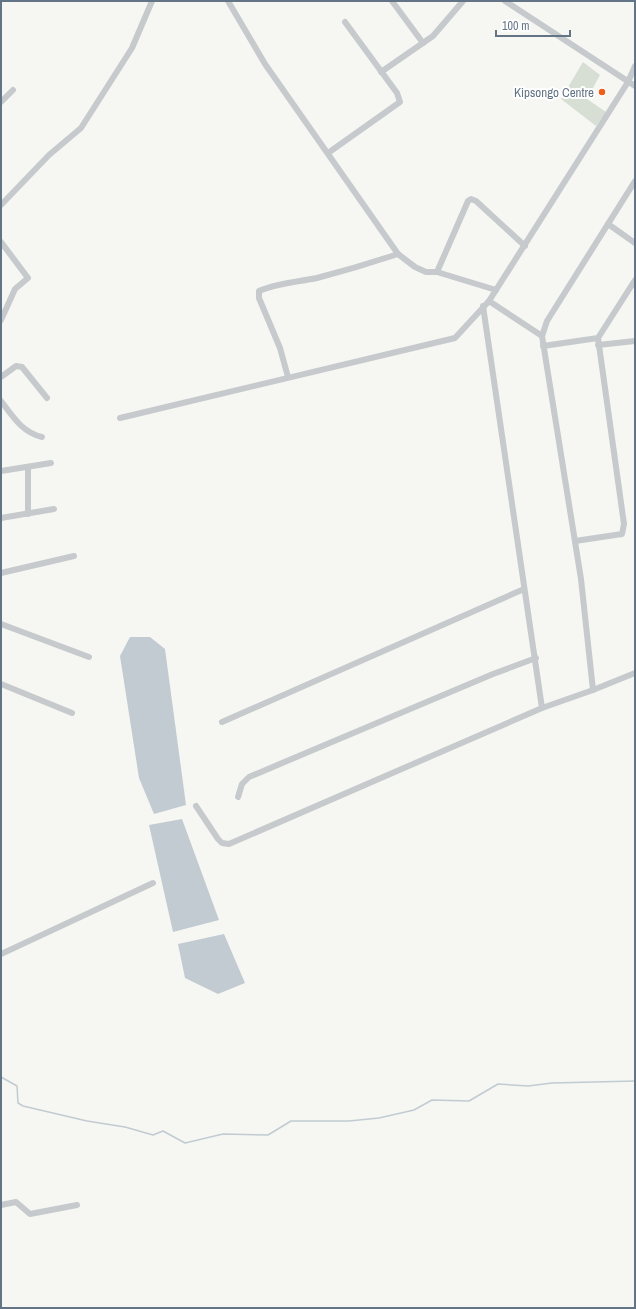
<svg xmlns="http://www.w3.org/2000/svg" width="636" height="1309" font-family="'Archivo Narrow',sans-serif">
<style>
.green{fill:#d7dfd4}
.water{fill:#c2cbd1}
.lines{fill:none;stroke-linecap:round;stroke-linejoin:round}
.stream{stroke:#c2cbd1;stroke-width:1.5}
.minor{stroke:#c6cacd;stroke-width:6}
.poi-dot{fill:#ef5e1a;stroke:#fff;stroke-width:1.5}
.labels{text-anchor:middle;stroke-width:4;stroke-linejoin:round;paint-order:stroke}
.poi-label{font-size:13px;fill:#637486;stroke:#fff;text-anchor:end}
</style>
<rect width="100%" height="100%" fill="#f6f7f3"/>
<path class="green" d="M583,62L600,75L587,99L606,112L596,126L561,99Z"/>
<g class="water">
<path d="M130,637H150L165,649L186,805L154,814L139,778L120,656Z"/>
<path d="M182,819L219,920L173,932L149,825Z"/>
<path d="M224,934L245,983L218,994L185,978L178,944Z"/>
</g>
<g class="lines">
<path class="stream" d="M1,1077L17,1086L18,1103L23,1106L87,1121L125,1127L153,1135L163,1131L185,1143L223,1134L268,1135L291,1121H349L379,1118L414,1110L432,1100L469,1101L498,1084L528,1086L552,1083L635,1081"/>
<g class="minor">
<path d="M228,1L265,64L398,254L415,267L426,272H437L496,290"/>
<path d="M392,1L423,43"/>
<path d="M505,1L635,86"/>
<path d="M381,72L433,36L463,1"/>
<path d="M1,102L13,90"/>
<path d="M328,153L400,102L397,93L345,22"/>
<path d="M1,205L49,155L81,128L132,48L152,1"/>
<path d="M608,224L635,243"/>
<path d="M1,242L28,278L15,289L1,320"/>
<path d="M437,272L468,201L471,199L476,201L525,246"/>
<path d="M489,301L542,336"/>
<path d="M483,306L542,708"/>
<path d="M598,345L635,341"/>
<path d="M543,346L598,338"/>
<path d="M1,377L16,366L22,367L47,398"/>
<path d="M288,377L280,348L259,298V291C277,283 297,282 317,278C344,271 371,263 398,254"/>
<path d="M1,401C13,417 23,433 42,437"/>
<path d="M120,418L455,338L489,301L628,82L635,66"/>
<path d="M1,471L51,463"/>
<path d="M28,514V467"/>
<path d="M1,518L54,509"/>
<path d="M575,541L622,534L624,524L598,338L635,280"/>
<path d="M1,573L74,556"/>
<path d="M1,624L89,657"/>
<path d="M1,684L72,713"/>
<path d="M593,690L581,579L542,336L547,321L635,181"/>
<path d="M222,722L524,589"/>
<path d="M238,797L242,784L249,777L493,674L536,658"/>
<path d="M196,806L218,839L222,843L229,844L542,708L593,690L635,673"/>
<path d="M1,954L153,883"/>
<path d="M1,1205L16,1202L30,1214L77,1205"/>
</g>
</g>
<circle class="poi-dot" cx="602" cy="92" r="4"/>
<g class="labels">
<g class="poi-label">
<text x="594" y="97">Kipsongo Centre</text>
</g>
</g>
<rect width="636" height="1309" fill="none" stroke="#637486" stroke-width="4"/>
<path d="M496 30v6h74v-6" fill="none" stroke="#637486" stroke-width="2"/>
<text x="502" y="30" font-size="12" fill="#637486" stroke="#ffffff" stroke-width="3" paint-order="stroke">100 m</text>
</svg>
